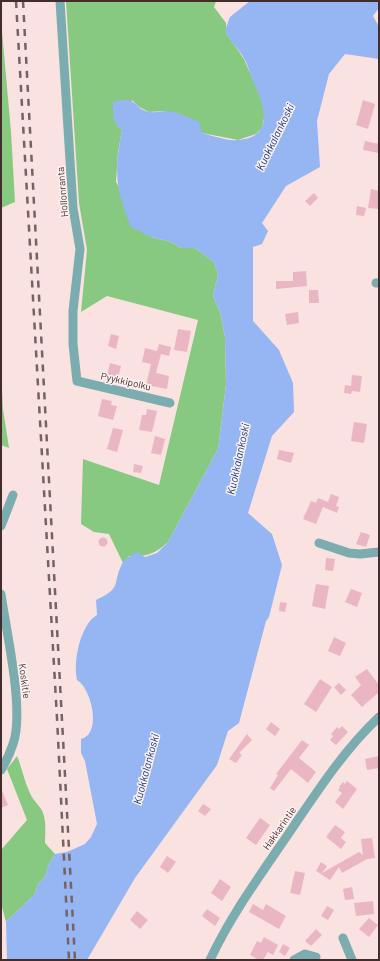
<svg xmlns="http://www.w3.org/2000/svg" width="380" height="961" font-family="Barlow,sans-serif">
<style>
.forest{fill:#88c982}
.water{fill:#95b6f3}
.building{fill:#ebb6c3}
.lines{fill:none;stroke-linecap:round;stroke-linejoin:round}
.minor{stroke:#7aacb0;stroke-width:9}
.rail{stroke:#786260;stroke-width:2.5;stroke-dasharray:7 7;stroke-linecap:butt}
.labels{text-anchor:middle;stroke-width:3;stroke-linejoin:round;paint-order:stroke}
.street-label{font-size:10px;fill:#432d2c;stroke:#fef2f1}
.water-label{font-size:11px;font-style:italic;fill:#0d368b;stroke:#fef2f1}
</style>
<rect width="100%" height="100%" fill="#f9e2e0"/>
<g class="forest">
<path d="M66,1H216L214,7L226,23V33L244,59L261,98L265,113L262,128L256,134L238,140L202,133L165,111L149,112L139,107L132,100L122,130L118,152L116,182L151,237L171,242L181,248H195L214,262L218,274L213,296L220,312L225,337L226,385L218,449L168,542C155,554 146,557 129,556L123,563L109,534L94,532L81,524L83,459L159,485L198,320L107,296L81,312L87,250L79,203Z"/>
<path d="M1,20L11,132L15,202L1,208Z"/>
<path d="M1,372L3,409L9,448L1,445Z"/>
<path d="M17,756C22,768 24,780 29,791C32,799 37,803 41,809C47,818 45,833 45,843L55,854L49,864L45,877L38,884L35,894L6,922L1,903V850L27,820L7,769Z"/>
</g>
<path class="water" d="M250,1H379V8L373,16L379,27V59L345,54L329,74L317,121L320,167L286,186L262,223L268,231L262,244L253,247V321L279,350L293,383L294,412L272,436L248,513L272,534L282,565L269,617L266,621L239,723L228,731L217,765L135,878L87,960H7L6,922L35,894L38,884L45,877L49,864L55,854L67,852L85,844L91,837L97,824L85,761L81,753V739C102,734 92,689 77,680C73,662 80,625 97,615L96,600C123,588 112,583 122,564C125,558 132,555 137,552L145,557L157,553L168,542L218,449L226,385L225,337L220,312L213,296L218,274L214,262L195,248H181L171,242L151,237L131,227C115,187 114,172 122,130C112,124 113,113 113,102C138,94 132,109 150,112C155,113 161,111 166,111C178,112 188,117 199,122L202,133C213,136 227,141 238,140C277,137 263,103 253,81C250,73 248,65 244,58C239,50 227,37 225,30L230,17Z"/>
<g class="building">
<path d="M363,100L375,104L368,129L356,125Z"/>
<path d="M365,141L379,144V153L363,150Z"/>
<path d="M371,189L379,191V209L368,208Z"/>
<path d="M314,193L318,198L310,206L305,201Z"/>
<path d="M357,206L366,208L364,216L356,215Z"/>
<path d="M306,271L307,286L276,289V281H293V272Z"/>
<path d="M309,290H318L319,303H309Z"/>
<path d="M298,312L299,323L287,325L285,314Z"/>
<path d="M178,329L191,331L187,352L174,350Z"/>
<path d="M111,334L119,336L116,349L108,346Z"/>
<path d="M159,344L171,347L169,356L161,354L156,373L169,376L167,389L146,385L151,364L142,362L145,348L157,351Z"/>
<path d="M110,363L121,366L118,378L107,376Z"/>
<path d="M352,375L362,376L360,392L352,391L351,394L344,393L345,385L351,386Z"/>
<path d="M102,399L112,401L111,405L117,406L113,420L98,416Z"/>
<path d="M147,409L157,411L152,432L139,430L142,415H146Z"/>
<path d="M354,422L367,424L364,443L351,441Z"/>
<path d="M113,428L123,430L117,452L107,449Z"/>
<path d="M155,436L165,439L161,455L151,453Z"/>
<path d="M279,450L294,453L291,463L277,459Z"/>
<path d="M134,464L143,466L141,473L133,472Z"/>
<path d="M331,494L339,497L336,506L339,507L337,513L323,507L316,524L303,519L311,501L316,503L318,498L328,502Z"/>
<path d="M361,532L370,535L366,547L356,544Z"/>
<circle cx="103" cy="542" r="4.5"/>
<path d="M326,558L335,559L333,571L325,570Z"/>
<path d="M316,584L329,586L325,609L312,606Z"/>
<path d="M351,589L362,593L357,607L345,602Z"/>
<path d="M280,602L287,603L285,612L279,611Z"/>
<path d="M334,637L346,643L340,656L328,651Z"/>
<path d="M367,669L379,685V692L362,707L351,695L361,685L355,677Z"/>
<path d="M320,679L332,687L316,712L304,704Z"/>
<path d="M339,683L346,690L341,695L334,687Z"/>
<path d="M271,722L280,729L275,736L266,729Z"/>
<path d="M342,726L348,732L336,745L330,740L333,736L331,734L337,727L339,729Z"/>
<path d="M247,734L252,740L239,753L242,755L236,763L229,759Z"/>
<path d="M302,740L309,745L299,758L316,772L308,783L291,769L274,791L270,788L278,775L276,774Z"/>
<path d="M379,756V768L367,770L365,759Z"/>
<path d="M347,781L357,789L343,809L335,802L342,793L338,790L340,788L339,787L343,782L345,784Z"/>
<path d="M1,788L8,805L1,808Z"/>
<path d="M203,804L211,809L205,816L198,811Z"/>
<path d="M260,818L270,825L256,845L246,838Z"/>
<path d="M335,825L345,832L341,838L346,842L341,849L326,837Z"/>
<path d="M372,838L375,858L367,859L342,873L339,867L330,880L316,871L321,862L327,866L322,873L359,852L363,855L361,839Z"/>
<path d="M167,856L176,862L168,873L160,867Z"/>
<path d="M295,871L305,873L300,895L290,893Z"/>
<path d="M220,879L231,887L222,901L211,893Z"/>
<path d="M352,887L354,899L345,900L343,889Z"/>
<path d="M373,901L374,914L356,916L354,903Z"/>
<path d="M253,904L263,910L266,904L286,916L279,929L249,912Z"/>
<path d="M327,906L334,910L328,920L321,916Z"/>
<path d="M207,909L220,918L215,926L202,916Z"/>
<path d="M137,911L148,920L140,929L130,920Z"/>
<path d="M369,918L378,925L369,937L359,929Z"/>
<path d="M316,929L322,935L311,946L305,941Z"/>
<path d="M264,937L278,945L273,955L268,952L263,960H259L250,955L257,941L261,943Z"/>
<path d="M283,944L290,948L285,956L279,952Z"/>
</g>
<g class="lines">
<g class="minor">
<path d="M60,1L73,208L80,249L73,311V344L77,381L170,403"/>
<path d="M376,283H379"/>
<path d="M1,526L13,495"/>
<path d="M319,543L349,553L360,554L379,552"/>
<path d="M1,594C6,631 25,711 13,744C10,753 6,762 1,770"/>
<path d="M343,938L352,960"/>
<path d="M210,960C231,915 261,874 289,833C317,792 343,751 379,717"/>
<path d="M294,960L305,954L316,957"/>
</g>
<g class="rail">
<path d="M16,1L57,718L69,960"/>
<path d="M23,1L75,960"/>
</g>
</g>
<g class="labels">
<g class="street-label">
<text transform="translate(62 192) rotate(-95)" y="4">Hollonranta</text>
<text transform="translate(126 381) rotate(13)" y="4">Pyykkipolku</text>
<text transform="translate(25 681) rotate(82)" y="4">Koskitie</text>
<text transform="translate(279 828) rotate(-55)" y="4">Hakkarintie</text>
</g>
<g class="water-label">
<text transform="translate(275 137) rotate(-64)" y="4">Kuokkalankoski</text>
<text transform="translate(238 459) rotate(-78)" y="4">Kuokkalankoski</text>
<text transform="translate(146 769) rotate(-75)" y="4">Kuokkalankoski</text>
</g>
</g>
<rect width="380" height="961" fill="none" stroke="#432d2c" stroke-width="4"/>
</svg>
